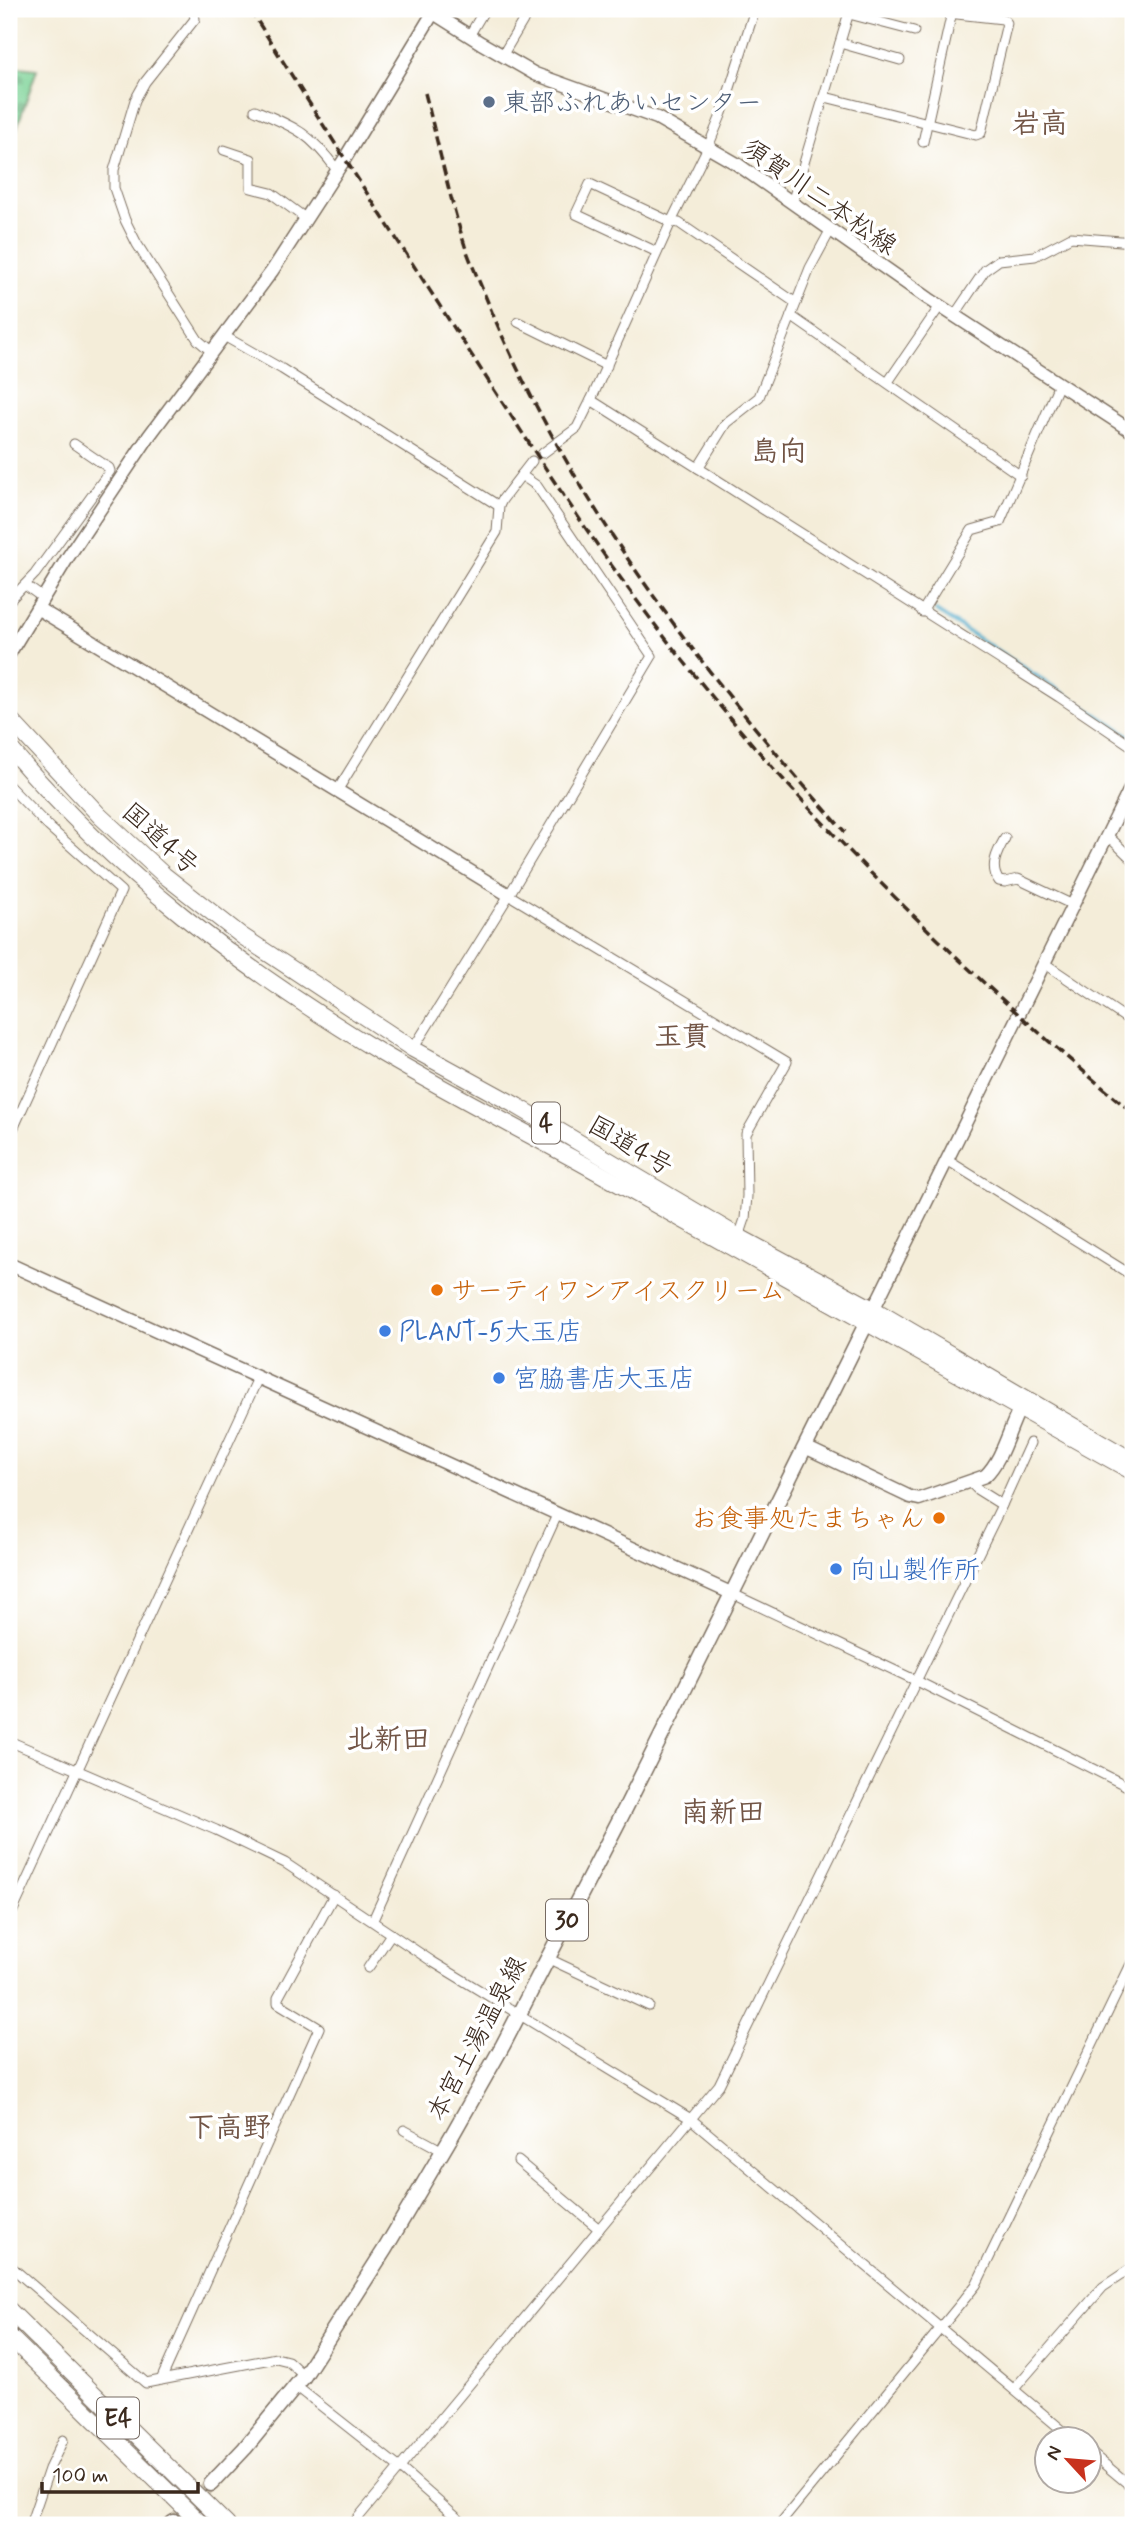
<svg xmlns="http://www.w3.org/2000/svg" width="1142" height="2534" font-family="Mynerve,'Klee One',sans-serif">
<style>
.cemetery{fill:url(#cemetery-stones);stroke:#5c7e5a;stroke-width:2}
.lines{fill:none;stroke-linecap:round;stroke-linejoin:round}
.stream{stroke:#4faecd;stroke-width:3.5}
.primary-tunnel{stroke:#cfc6b4;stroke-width:14;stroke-dasharray:14 7;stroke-linecap:butt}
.street-casing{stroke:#7c6e5f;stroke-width:11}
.secondary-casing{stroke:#7c6e5f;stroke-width:15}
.primary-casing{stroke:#7c6e5f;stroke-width:17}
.highway-casing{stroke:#7c6e5f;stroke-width:18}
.street{stroke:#fff;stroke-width:9}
.secondary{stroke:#fff;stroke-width:12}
.primary{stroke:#fff;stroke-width:14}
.highway{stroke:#fff;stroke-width:16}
.rail{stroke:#3b2a1e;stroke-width:3.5;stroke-dasharray:10 5;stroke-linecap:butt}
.service-dot{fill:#5c6f8a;stroke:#fff;stroke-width:2.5}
.food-dot{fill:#e8710a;stroke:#fff;stroke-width:2.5}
.shop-dot{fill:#3f7fe0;stroke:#fff;stroke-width:2.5}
.labels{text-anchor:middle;stroke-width:7;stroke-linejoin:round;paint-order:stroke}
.shield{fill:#fff;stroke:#766a62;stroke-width:2}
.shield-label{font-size:24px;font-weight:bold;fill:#3b2a1e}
.service-label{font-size:26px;fill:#4e5e75;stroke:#fff;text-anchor:start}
.street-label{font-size:26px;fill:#3b2a1e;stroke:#fff}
.food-label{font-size:26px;fill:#c56008;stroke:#fff;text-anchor:start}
.shop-label{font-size:26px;fill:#366cbe;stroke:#fff;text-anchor:start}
.neighbourhood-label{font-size:28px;font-weight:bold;fill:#725546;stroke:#fff}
</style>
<defs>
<pattern id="cemetery-stones" width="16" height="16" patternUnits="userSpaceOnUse" patternTransform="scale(1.75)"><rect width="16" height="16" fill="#7dd397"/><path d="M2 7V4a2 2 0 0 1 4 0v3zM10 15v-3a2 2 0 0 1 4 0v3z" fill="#6db582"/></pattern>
</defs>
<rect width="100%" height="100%" fill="#fff"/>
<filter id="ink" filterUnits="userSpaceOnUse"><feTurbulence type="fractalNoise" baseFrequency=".0143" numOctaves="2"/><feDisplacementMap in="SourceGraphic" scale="14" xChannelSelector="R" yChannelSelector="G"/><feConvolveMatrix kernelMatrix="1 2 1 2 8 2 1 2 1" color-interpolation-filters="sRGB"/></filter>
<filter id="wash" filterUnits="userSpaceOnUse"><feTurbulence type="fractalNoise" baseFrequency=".00686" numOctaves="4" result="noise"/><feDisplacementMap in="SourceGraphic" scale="28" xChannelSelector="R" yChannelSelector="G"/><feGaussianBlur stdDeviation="1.57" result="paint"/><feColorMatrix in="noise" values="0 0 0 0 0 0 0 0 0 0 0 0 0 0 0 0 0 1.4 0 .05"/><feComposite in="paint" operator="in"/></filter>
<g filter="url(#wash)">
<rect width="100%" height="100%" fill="#f4edd9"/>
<path class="cemetery" d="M9,66L37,69L16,130L9,131Z"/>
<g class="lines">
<path class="stream" d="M936,611L1133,738"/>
</g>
</g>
<g filter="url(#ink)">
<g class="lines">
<path class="primary-tunnel" d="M174,2522L211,2484"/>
<defs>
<g id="street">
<path d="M190,9L194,13L195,19L145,82L135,100L114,170V188L125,220L137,244L198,340L212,352"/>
<path d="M849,14L914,31"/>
<path d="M469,36L485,9"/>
<path d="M840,43L900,60"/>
<path d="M502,56L530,9"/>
<path d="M825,97L976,135L981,133L1007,23L1003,19L957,14L945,9"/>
<path d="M255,110C297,128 310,133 337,170"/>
<path d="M923,142L952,12"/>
<path d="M224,150L251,159V188L271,193L305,218"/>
<path d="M792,203L850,9"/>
<path d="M830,231L810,268L791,316L1021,476"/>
<path d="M657,252L576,214L590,184L671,222L679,223L796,303"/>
<path d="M954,316L985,270L999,260L1035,256L1071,237L1133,242"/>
<path d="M518,322L607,366"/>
<path d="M224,336L282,369L499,506"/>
<path d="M888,382L940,306"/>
<path d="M591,400L1059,697L1133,747"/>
<path d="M543,453L577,428L591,400L671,222L708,147L722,113L755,9"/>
<path d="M698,468L726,423L759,397L791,316"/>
<path d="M25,585L43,598"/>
<path d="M9,601L35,574L110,471L109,468L74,444"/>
<path d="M922,612L972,530L1000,522L1059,384"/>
<path d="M9,786L49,827L121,891L9,1138"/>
<path d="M337,791L497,532L499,506L502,500L532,461"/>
<path d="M1120,809L1133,812"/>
<path d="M1107,835L1133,860"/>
<path d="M1005,838C997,852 989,867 999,881L1005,882L1018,879L1073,905"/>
<path d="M509,895L787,1062L746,1134L747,1196L745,1219L739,1237"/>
<path d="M1044,963L1133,1023"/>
<path d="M413,1049L509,895L652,656L537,486L521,475"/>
<path d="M947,1160L1133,1276"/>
<path d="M970,1482L978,1490L1002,1505"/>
<path d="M733,1594L917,1681L1133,1789"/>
<path d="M9,1741L216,1830L285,1863L433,1962L691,2119L1074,2440"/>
<path d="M9,1919L258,1378"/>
<path d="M373,1920L557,1515"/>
<path d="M547,1958L649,2006"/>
<path d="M368,1968L391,1934"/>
<path d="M404,2130L443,2151"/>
<path d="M518,2161L599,2229"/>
<path d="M9,2265L146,2383L161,2380L319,2028L278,2003V1998L334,1895"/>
<path d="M161,2380L276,2358L288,2361L304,2376"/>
<path d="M296,2386L400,2468L465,2525"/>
<path d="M1014,2389L1103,2287L1133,2267"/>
<path d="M1090,2452L1133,2488"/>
<path d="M30,2525L49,2469L63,2440"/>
<path d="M352,2525L719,2085L1002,1505L1030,1443"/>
<path d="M779,2525L976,2285L1133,1960"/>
</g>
<g id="secondary">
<path d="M427,9L481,43L535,74L657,118L737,164L929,299L1133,432"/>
<path d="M37,608L509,895"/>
<path d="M9,654L68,557L149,436L272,271L344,160L433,13"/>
<path d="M9,1264L733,1594"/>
<path d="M870,1316L1133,783"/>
<path d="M805,1447L910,1497L919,1499L985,1476C1002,1460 1008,1432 1019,1410"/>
</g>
<g id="primary">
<path d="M211,2484L245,2448L304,2376L385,2249L451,2137L503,2045L626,1807L867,1322"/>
<path d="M170,2525L174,2522"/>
</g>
<g id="highway">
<path d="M9,718L100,816L164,875L242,936L363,1016L413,1049L517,1106L739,1237L873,1309L1133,1461"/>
<path d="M9,747C115,873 242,969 383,1054C449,1093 518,1128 585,1165C767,1268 950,1370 1133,1472"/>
<path d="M9,2310L227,2525"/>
<path d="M9,2336L202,2525"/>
</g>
</defs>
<use href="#street" class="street-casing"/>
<use href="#secondary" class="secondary-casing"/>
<use href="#primary" class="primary-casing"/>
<use href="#highway" class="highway-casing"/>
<use href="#street" class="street"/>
<use href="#secondary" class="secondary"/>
<use href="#primary" class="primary"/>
<use href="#highway" class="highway"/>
<g class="rail">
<path d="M250,9C328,134 409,258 489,382C552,478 613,574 685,663C817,829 970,978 1133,1113"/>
<path d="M425,93C438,143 449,196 465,246C472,266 481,285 489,305C570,501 704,675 845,832"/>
</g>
</g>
</g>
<circle class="service-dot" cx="489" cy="102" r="7"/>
<g class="food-dot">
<circle cx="437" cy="1290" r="7"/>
<circle cx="939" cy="1518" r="7"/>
</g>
<g class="shop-dot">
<circle cx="385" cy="1331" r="7"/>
<circle cx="499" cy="1378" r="7"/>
<circle cx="836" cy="1569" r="7"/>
</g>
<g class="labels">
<g class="shield">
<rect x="532" y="1102.5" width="28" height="41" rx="5"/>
<rect x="546" y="1899.5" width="42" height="41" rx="5"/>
<rect x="97" y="2397.5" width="42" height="41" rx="5"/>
</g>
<g class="shield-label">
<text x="546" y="1131">4</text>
<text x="567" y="1928">30</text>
<text x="118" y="2426">E4</text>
</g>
<g class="service-label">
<text x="503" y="111">東部ふれあいセンター</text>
</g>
<g class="street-label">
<text transform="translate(820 196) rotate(35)" y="9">須賀川二本松線</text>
<text transform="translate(161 838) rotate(42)" y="9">国道4号</text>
<text transform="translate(631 1145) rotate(30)" y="9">国道4号</text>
<text transform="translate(476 2038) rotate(-62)" y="9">本宮土湯温泉線</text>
</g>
<g class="food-label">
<text x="451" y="1299">サーティワンアイスクリーム</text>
<text x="925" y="1527" text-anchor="end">お食事処たまちゃん</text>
</g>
<g class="shop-label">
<text x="399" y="1340">PLANT-5大玉店</text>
<text x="513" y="1387">宮脇書店大玉店</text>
<text x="850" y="1578">向山製作所</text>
</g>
<g class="neighbourhood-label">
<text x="1040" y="132">岩高</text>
<text x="779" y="460">島向</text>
<text x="682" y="1045">玉貫</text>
<text x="388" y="1748">北新田</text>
<text x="723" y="1821">南新田</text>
<text x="229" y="2136">下高野</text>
</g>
</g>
<rect width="1142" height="2534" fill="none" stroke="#fff" stroke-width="35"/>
<g transform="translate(1068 2460) rotate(296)"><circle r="33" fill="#ffffff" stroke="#b1aaa5" stroke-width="2"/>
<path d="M0-5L12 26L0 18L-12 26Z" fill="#c8321e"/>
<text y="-10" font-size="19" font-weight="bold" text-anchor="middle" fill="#3b2a1e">N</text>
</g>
<path d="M42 2482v10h156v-10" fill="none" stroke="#3b2a1e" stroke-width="3.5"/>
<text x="52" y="2482" font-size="21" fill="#3b2a1e" stroke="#ffffff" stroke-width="5" paint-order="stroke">100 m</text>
</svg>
